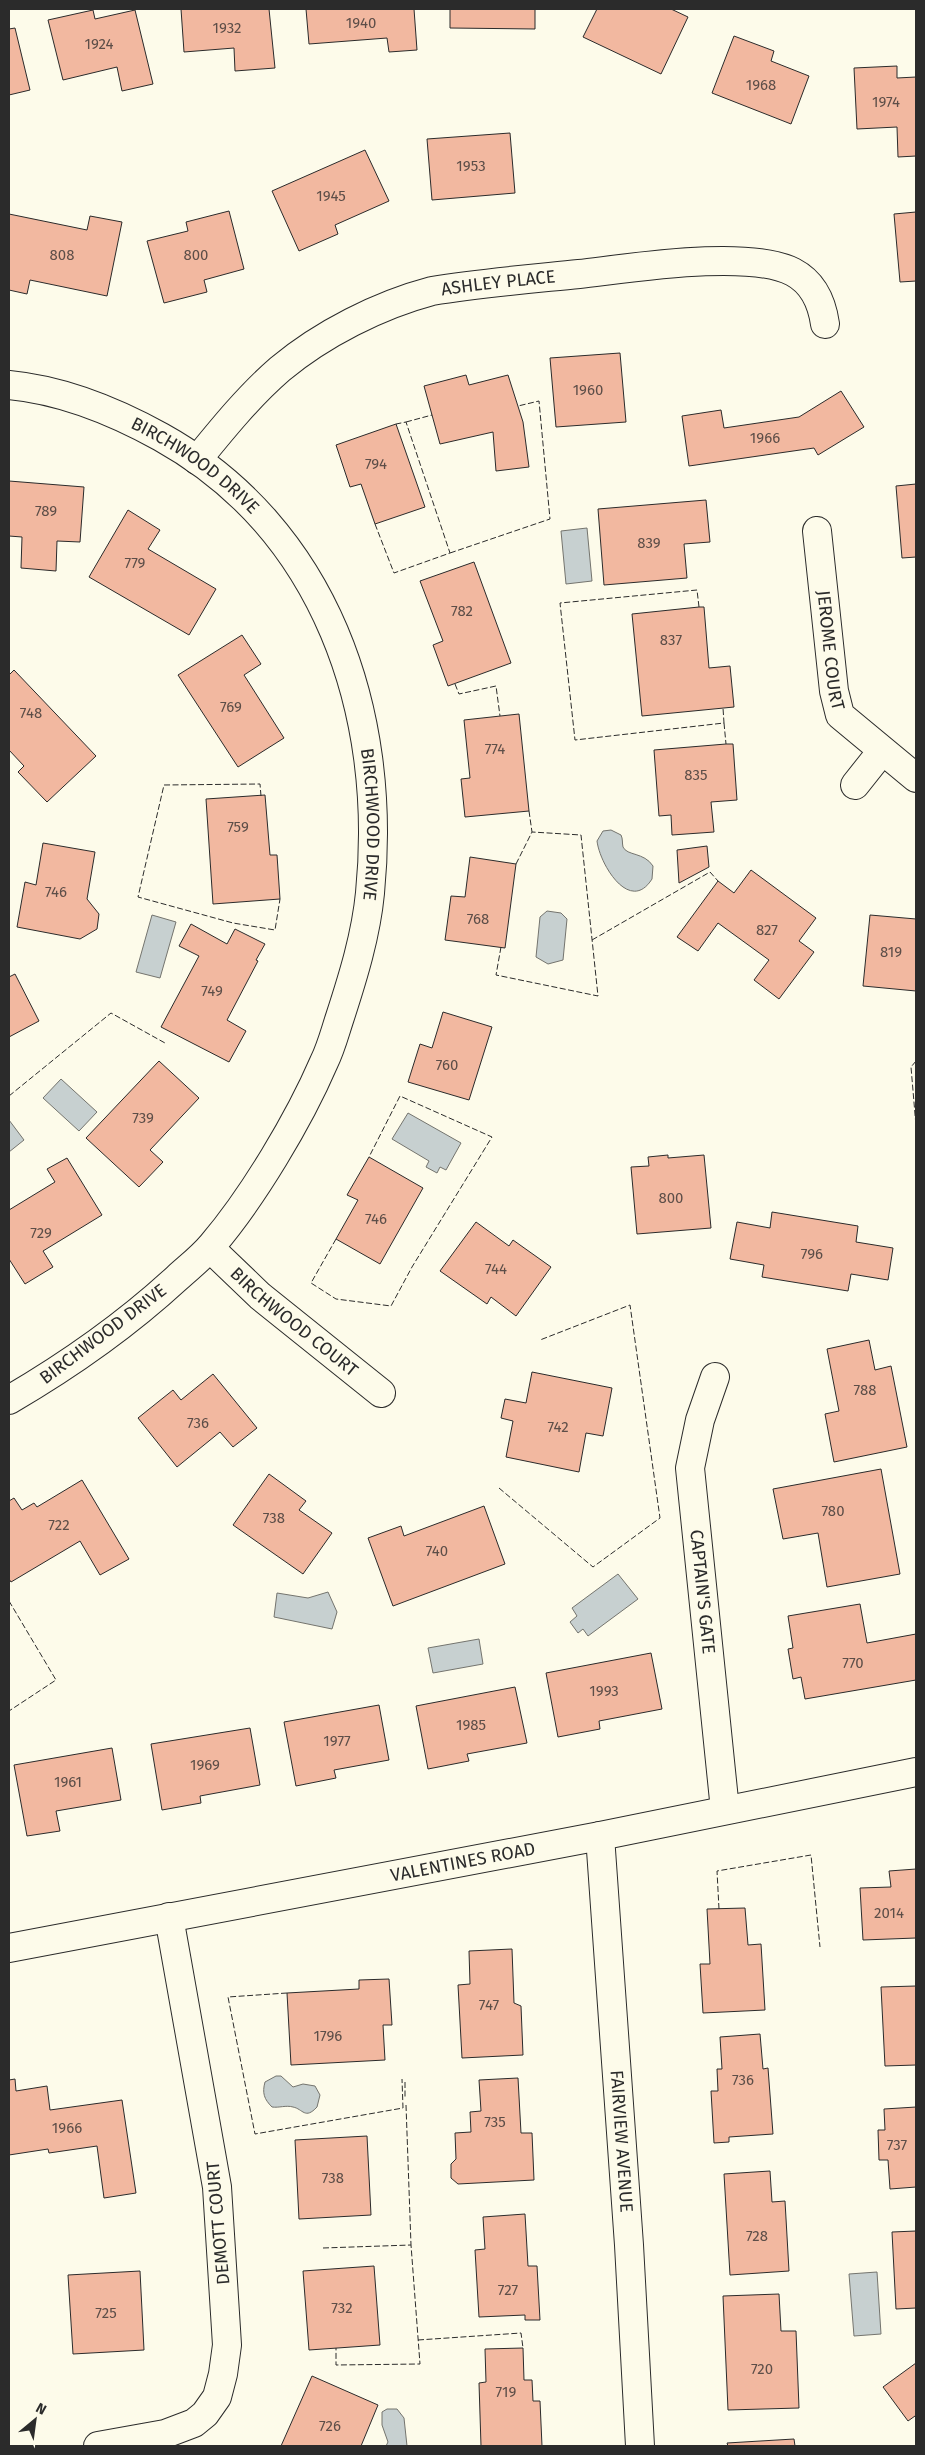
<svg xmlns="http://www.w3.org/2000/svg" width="925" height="2455" font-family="'Fira Sans',sans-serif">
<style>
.water{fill:#c7d0d0;stroke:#74746e}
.building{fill:#f2b8a0;stroke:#2b2b2b}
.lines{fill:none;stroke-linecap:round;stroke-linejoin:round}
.minor-casing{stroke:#2b2b2b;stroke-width:30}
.minor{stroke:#fdfbea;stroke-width:28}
.fence{stroke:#2b2b2b;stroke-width:1;stroke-dasharray:6 2.5;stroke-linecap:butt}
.labels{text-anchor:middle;stroke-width:4;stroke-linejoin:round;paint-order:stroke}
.number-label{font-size:15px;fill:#5d4e48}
.street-label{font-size:18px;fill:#2b2b2b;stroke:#fdfbea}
</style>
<rect width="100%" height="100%" fill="#fdfbea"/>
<g class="water">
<path d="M587,528L592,581L566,584L561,531Z"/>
<path d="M611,830L621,835C623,839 622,843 623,847C627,856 644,852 653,866L652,879C630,914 600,865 597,841L603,831Z"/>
<path d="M547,911L561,913L567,919L563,960L548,964L536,957L540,917Z"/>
<path d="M152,915L176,922L160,978L136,972Z"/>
<path d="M61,1079L97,1112L79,1131L43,1098Z"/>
<path d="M408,1113L461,1143L446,1170L440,1167L437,1173L426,1167L429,1161L392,1139Z"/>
<path d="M9,1120L24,1140L9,1152Z"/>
<path d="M618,1574L638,1599L588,1636L583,1629L578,1633L570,1622L577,1616L572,1608Z"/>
<path d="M328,1592L337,1612L332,1629L274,1617L277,1593L308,1598Z"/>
<path d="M479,1639L483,1664L433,1673L428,1648Z"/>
<path d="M276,2076H281L293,2087L303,2084L315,2086L320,2095L317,2107C305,2120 303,2109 293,2107C286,2105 279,2108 272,2107C264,2099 262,2093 265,2082Z"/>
<path d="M877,2272L881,2334L854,2336L849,2274Z"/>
<path d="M387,2409H397L404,2418L407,2446H386L388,2442L382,2425V2412Z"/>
</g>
<g class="building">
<path d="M181,9H269L275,68L235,71L234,48L184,52Z"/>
<path d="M306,9H414L417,50L389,52L387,38L309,44Z"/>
<path d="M450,9H535V29L450,28Z"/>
<path d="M597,9H671L688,17L661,74L583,37Z"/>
<path d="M93,10L95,19L135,10L153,84L122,91L117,67L63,80L48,20Z"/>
<path d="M15,28L30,90L9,95V29Z"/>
<path d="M734,36L774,51L771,61L809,76L791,124L712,93Z"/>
<path d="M897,66V78L916,77V156L898,157L897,127L857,129L854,68Z"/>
<path d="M510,133L515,193L432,200L427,139Z"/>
<path d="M365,150L389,201L335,225L338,234L299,251L272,191Z"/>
<path d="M229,211L244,269L204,280L207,292L164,303L147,241L188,231L186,222Z"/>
<path d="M916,212V281L900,282L894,214Z"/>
<path d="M9,214L87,230L90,216L122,222L107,296L30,280L27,294L9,290Z"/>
<path d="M620,353L626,422L556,427L550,358Z"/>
<path d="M466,375L469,385L508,375L523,422L529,467L496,471L493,432L440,444L424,386Z"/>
<path d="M841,391L864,427L818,455L814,448L689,466L682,416L721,410L724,428L799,417Z"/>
<path d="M396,424L425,507L375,524L361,484L350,487L336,445Z"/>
<path d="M9,481L84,487L80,542L57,541L56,571L21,568L22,537L9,536Z"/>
<path d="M916,484V557L902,558L896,486Z"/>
<path d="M706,500L710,542L684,544L687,578L604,585L598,509Z"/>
<path d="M128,510L160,530L148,549L216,589L189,635L89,577Z"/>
<path d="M474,562L511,663L448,686L433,645L443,641L420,581Z"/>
<path d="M699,607H704L709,668L730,666L734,707L642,716L632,614Z"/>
<path d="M242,635L261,664L244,675L284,738L238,767L178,675Z"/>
<path d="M14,670L96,756L47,802L18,772L24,766L9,750V675Z"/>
<path d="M519,714L529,811L465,817L461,779L470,778L464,720Z"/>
<path d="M726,744H733L737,800L711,802L714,832L672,835L671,815L659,816L654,750Z"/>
<path d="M265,795L270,855H277L280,899L213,904L206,799Z"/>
<path d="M43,843L95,852L87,899L99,914L97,929L80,939L17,927L25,882L36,885Z"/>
<path d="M707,846L709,867L679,883L677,850Z"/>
<path d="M470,857L516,864L505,948L445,940L451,896L465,897Z"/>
<path d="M751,870L816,918L799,941L814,952L779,999L754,980L769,960L718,923L698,951L677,937L718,881L734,893Z"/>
<path d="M870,915L916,919V991L863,986Z"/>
<path d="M191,924L227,944L235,929L265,944L256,960L258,961L227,1020L246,1031L229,1062L161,1027L199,956L179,946Z"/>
<path d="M15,974L39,1021L9,1037V977Z"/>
<path d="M443,1012L492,1027L469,1100L408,1082L420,1044L432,1048Z"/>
<path d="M159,1061L199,1098L150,1150L163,1162L139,1187L86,1138Z"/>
<path d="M668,1155V1158L704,1155L711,1228L637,1234L631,1167L649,1166L648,1157Z"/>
<path d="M369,1157L423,1188L380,1264L336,1239L358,1200L347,1195Z"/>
<path d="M67,1158L102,1215L43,1251L53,1267L25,1284L9,1259V1210L55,1182L47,1169Z"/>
<path d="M772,1212L858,1226L856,1242L893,1248L888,1280L851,1274L848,1291L762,1277L764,1265L730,1259L737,1222L770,1228Z"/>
<path d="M476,1222L509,1246L513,1240L551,1267L516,1316L491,1297L487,1304L440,1271Z"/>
<path d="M869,1340L875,1370L891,1366L907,1447L834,1462L825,1414L839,1411L827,1349Z"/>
<path d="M532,1372L612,1388L603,1436L586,1433L579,1472L506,1457L513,1421L501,1418L505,1399L526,1403Z"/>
<path d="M213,1374L257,1428L233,1447L220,1432L177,1467L138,1418L173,1390L181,1400Z"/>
<path d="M881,1469L900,1574L827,1587L818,1533L783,1539L773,1489Z"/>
<path d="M269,1474L306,1501L299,1510L332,1533L303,1574L233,1525Z"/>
<path d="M82,1480L129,1559L100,1575L80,1541L11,1582L9,1579V1501L14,1498L22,1510L34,1503L37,1507Z"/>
<path d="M484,1506L505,1564L393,1606L368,1538L401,1526L404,1536Z"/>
<path d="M860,1604L867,1643L916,1634V1680L805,1699L801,1677L793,1679L788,1649L793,1648L788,1616Z"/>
<path d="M651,1653L662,1709L599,1721L600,1729L558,1737L546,1673Z"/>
<path d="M515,1687L527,1743L467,1754L469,1761L428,1769L416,1706Z"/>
<path d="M379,1705L389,1760L334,1770L336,1778L296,1786L284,1722Z"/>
<path d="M250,1728L260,1785L200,1796L201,1803L162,1810L151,1744Z"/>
<path d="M112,1748L121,1800L56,1811L60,1831L27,1836L14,1765Z"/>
<path d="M916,1869V1938L863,1940L860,1888L891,1887L889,1871Z"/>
<path d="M745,1908L748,1945L761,1944L765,2010L703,2013L700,1964H710L707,1909Z"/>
<path d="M512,1949L514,2003L521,2006L523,2055L462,2058L458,1985L470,1984L469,1951Z"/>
<path d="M389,1979L392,2025H383L385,2060L291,2065L287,1993L359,1989V1980Z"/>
<path d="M916,1986V2065L885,2066L881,1987Z"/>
<path d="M760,2034L763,2069L768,2068L773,2134L729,2137V2142L714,2143L711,2091H718L717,2069H722L720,2037Z"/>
<path d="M518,2078L521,2133H532L534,2180L458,2184L451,2178V2164L456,2159L455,2133L471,2132L470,2112L481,2111L479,2080Z"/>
<path d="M15,2079L16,2091L47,2086L50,2110L122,2100L136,2193L104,2198L97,2146L49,2153L48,2149L9,2155V2080Z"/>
<path d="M916,2107V2187L890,2189L888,2160H879L878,2130H885L884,2109Z"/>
<path d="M367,2136L371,2215L299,2219L295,2140Z"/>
<path d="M770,2171L772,2202L785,2201L789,2271L730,2275L724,2174Z"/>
<path d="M525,2214L528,2266H537L540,2320H525V2315L479,2317L475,2250L485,2249L483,2217Z"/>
<path d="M916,2231V2308L896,2309L892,2232Z"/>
<path d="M374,2266L380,2345L309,2350L303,2271Z"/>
<path d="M140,2271L144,2350L73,2354L68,2275Z"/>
<path d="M779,2294L781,2331H796L799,2408L728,2410L723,2296Z"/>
<path d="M523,2348L524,2380H532L533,2401H540L542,2446H481L479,2383L486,2382L485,2349Z"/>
<path d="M916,2363V2418L915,2416L908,2421L883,2387Z"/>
<path d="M312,2376L378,2405L361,2446H281Z"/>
<path d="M794,2439L795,2446H728L727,2443Z"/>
</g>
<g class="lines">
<defs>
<g id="minor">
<path id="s1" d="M9,385C62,390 114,411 161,437C326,529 388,712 370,893C366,935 353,977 340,1017C335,1032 331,1048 324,1062C299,1120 253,1197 212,1245C202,1257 189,1267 177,1278C126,1325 69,1365 9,1400"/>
<path id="s2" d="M197,460C223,428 249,396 280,369C322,334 379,305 432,291C481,283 530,279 579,274C632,268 748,249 793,272C814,283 822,303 825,324"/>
<path id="s3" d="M817,531L834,691L840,715L916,778"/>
<path d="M855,785L882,751"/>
<path id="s4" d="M210,1248L260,1296L381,1393"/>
<path id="s5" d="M715,1377L700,1420L690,1468L725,1810"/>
<path id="s6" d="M600,1836L629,2245L640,2446"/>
<path id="s7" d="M9,1948L600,1836L916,1772"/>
<path d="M98,2446L165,2434L194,2423L205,2414L217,2397L223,2374L227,2345L217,2187L169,1917"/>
</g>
</defs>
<use href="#minor" class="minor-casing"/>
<use href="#minor" class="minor"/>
<g class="fence">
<path d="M406,422L432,415"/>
<path d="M375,524L394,573L450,553L406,422L396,424"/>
<path d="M450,553L550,519L539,401L518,406"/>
<path d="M699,607L697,590L560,603L575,740L724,723L723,708"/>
<path d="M455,684L459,694L496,686L500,716"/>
<path d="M724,723L726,744"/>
<path d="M261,796L260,784L164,785L138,897L233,923L275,930L280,899"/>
<path d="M516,864L532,832L529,811"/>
<path d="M592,940L710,872L718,881"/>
<path d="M501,947L496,975L598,996L581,835L532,832"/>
<path d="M916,1061L911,1067L916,1126"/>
<path d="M9,1096L111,1013L165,1043"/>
<path d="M336,1239L311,1283L336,1299L391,1306L412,1267L492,1137L400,1096L369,1157"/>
<path d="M499,1488L593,1567L660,1518L630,1305L540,1340"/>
<path d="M9,1601L56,1680L9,1711"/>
<path d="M719,1909L717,1871L811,1855L820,1947"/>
<path d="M287,1993L228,1997L255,2134L403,2108L402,2079"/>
<path d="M405,2082V2097"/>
<path d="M406,2105L411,2245"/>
<path d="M323,2248L411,2245L420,2364L336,2365V2348"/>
<path d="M418,2340L521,2333L523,2348"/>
</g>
</g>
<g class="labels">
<g class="number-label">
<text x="361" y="28">1940</text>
<text x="227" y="33">1932</text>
<text x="99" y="49">1924</text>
<text x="761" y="90">1968</text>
<text x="886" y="107">1974</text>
<text x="471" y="171">1953</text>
<text x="331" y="201">1945</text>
<text x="62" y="260">808</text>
<text x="196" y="260">800</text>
<text x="588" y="395">1960</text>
<text x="765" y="443">1966</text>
<text x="376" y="469">794</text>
<text x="46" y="516">789</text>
<text x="649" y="548">839</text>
<text x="135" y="568">779</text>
<text x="462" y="616">782</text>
<text x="671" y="645">837</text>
<text x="231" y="712">769</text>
<text x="31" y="718">748</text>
<text x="495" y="754">774</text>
<text x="696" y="780">835</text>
<text x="238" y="832">759</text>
<text x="56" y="897">746</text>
<text x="478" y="924">768</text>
<text x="767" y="935">827</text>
<text x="891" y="957">819</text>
<text x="212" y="996">749</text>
<text x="447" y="1070">760</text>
<text x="143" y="1123">739</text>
<text x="671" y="1203">800</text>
<text x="376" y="1224">746</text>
<text x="41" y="1238">729</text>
<text x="812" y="1259">796</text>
<text x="496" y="1274">744</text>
<text x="865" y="1395">788</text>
<text x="198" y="1428">736</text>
<text x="558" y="1432">742</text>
<text x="833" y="1516">780</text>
<text x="274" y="1523">738</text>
<text x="59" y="1530">722</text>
<text x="437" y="1556">740</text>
<text x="853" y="1668">770</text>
<text x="604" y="1696">1993</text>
<text x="471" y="1730">1985</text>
<text x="337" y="1746">1977</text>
<text x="205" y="1770">1969</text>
<text x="68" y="1787">1961</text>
<text x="889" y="1918">2014</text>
<text x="489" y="2010">747</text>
<text x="328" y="2041">1796</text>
<text x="743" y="2085">736</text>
<text x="495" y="2127">735</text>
<text x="67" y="2133">1966</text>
<text x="897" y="2150">737</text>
<text x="333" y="2183">738</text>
<text x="757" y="2241">728</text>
<text x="508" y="2295">727</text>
<text x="342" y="2313">732</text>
<text x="106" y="2318">725</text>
<text x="762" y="2374">720</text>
<text x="506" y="2397">719</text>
<text x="330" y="2431">726</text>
</g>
<g class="street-label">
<text dy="6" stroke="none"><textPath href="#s2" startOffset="362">ASHLEY PLACE</textPath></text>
<text dy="6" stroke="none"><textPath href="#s1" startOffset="206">BIRCHWOOD DRIVE</textPath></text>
<text dy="6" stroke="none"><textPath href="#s3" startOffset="120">JEROME COURT</textPath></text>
<text dy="6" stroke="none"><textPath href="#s1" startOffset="625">BIRCHWOOD DRIVE</textPath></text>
<text dy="6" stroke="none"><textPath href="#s4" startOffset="112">BIRCHWOOD COURT</textPath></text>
<text transform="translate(103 1334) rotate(-37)" y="6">BIRCHWOOD DRIVE</text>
<text dy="6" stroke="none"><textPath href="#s5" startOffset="219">CAPTAIN'S GATE</textPath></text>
<text dy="6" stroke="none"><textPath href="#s7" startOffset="462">VALENTINES ROAD</textPath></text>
<text dy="6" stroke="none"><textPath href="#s6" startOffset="306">FAIRVIEW AVENUE</textPath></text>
<text transform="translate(218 2223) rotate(-95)" y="6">DEMOTT COURT</text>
</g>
</g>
<rect width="925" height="2455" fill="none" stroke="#2b2b2b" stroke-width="20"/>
<g transform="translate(35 2420) rotate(29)" stroke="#fdfbea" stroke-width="4" paint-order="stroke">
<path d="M0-4L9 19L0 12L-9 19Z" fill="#2b2b2b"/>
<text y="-8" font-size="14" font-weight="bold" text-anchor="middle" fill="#2b2b2b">N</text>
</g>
</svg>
